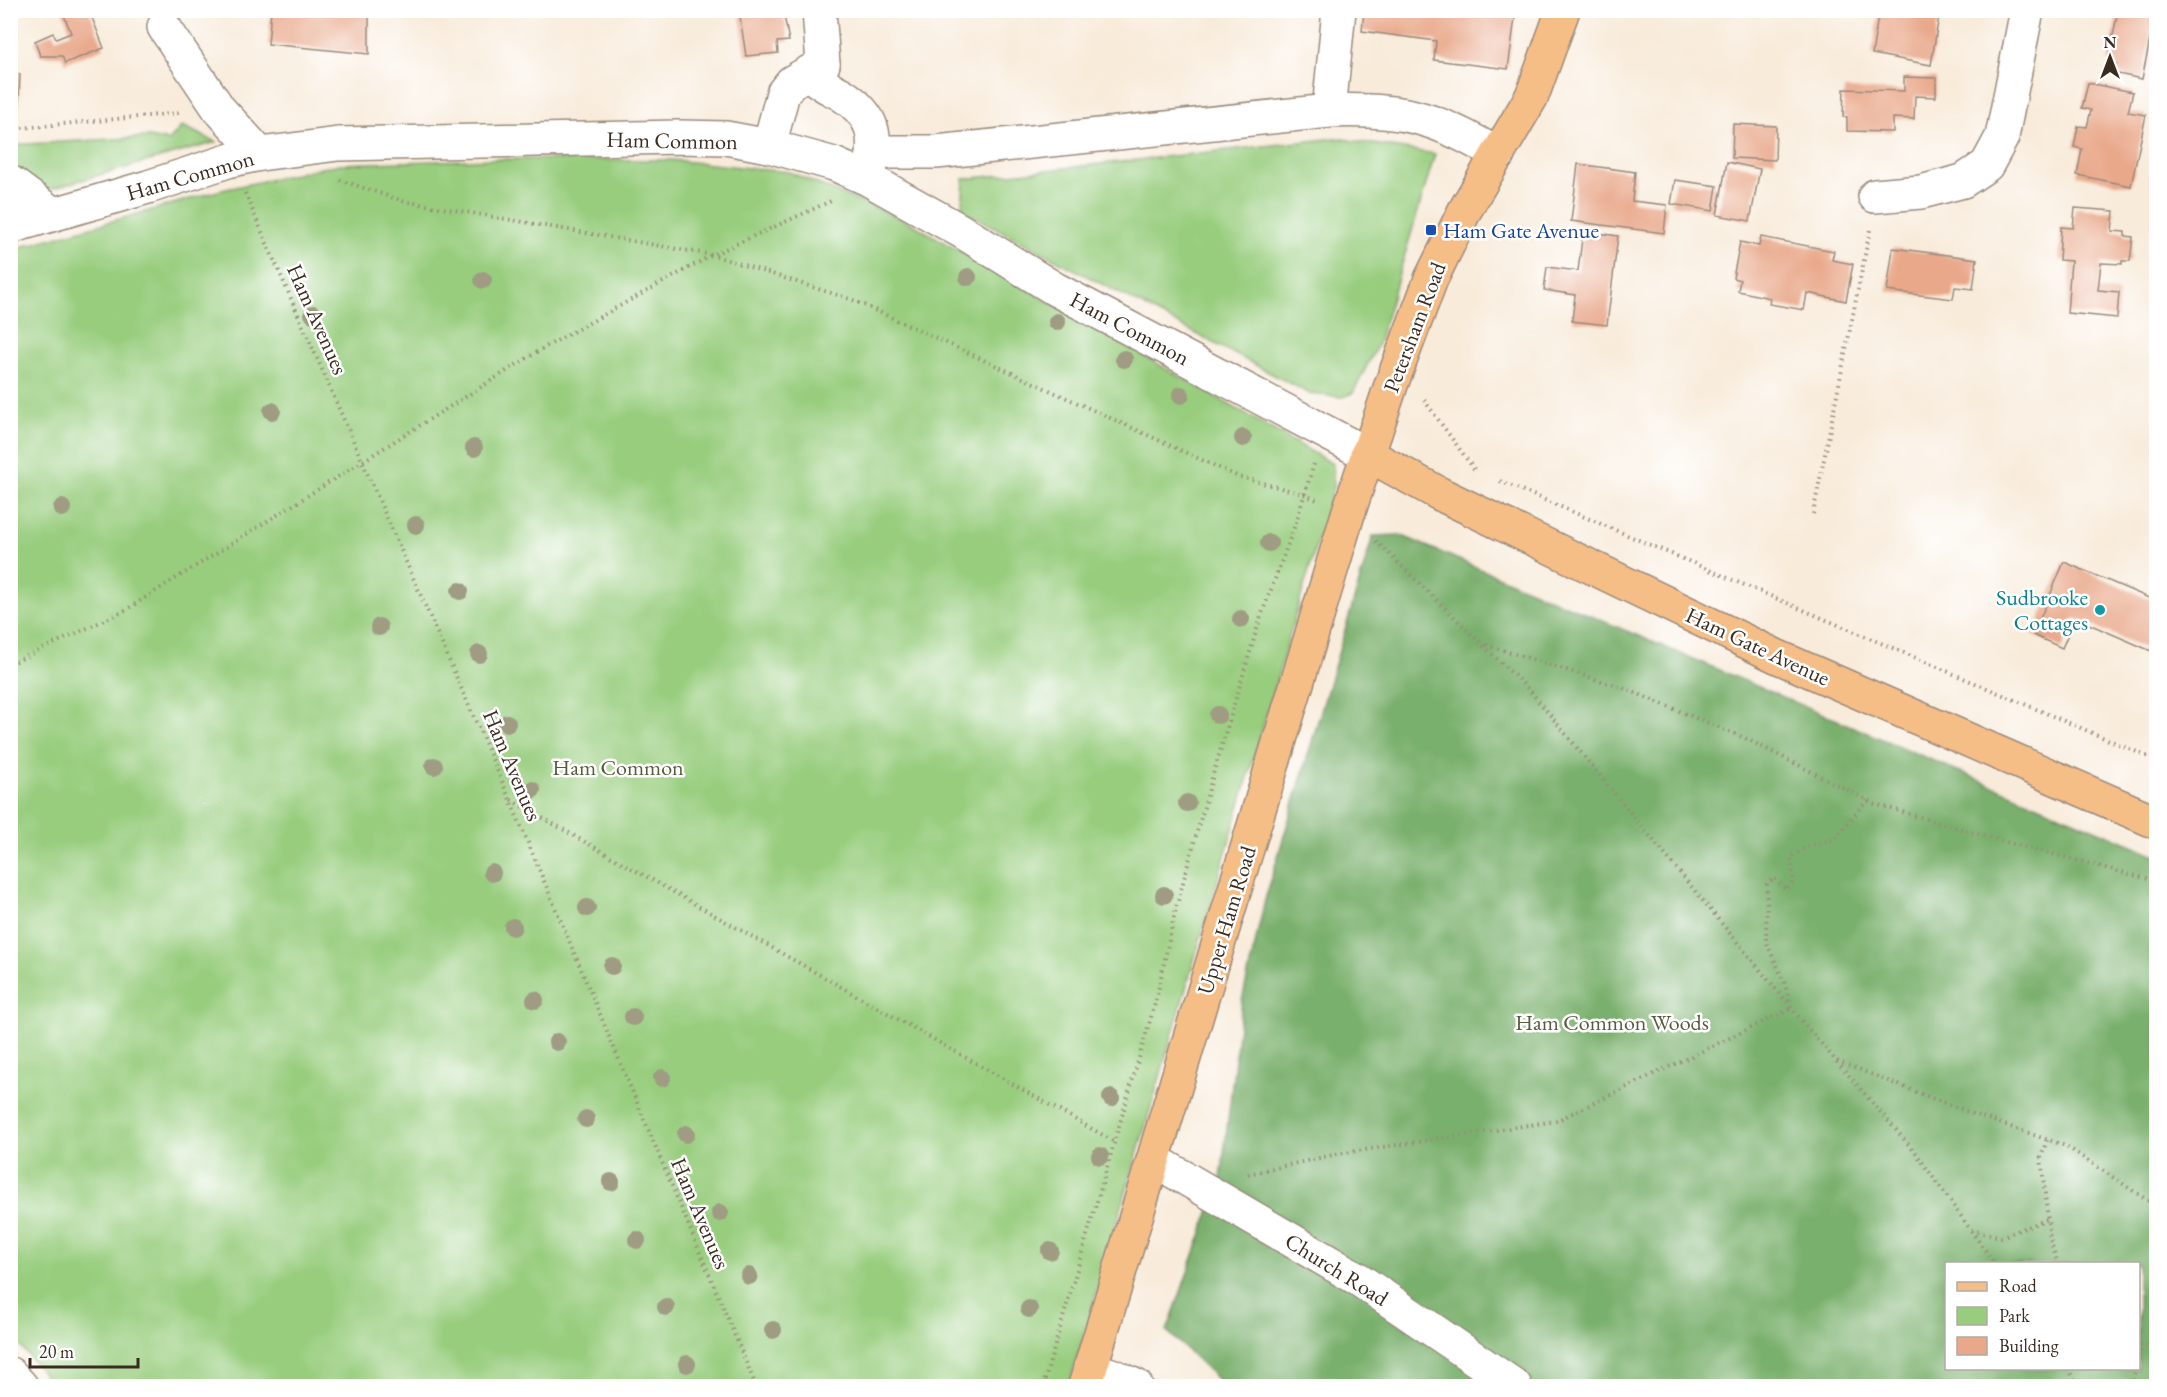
<svg xmlns="http://www.w3.org/2000/svg" width="2167" height="1397" viewBox="0 0 2167 1397" font-family="'EB Garamond',serif">
<style>
.green{fill:#98cd7e;stroke:#6a7c4e;stroke-width:1.5}
.forest{fill:#7ab06d;stroke:#5a6d46;stroke-width:1.5;fill-rule:evenodd}
.building{fill:#e9a88a}
.lines{fill:none;stroke-linecap:round;stroke-linejoin:round}
.minor-casing{stroke:#9a8a7c;stroke-width:36}
.major-casing{stroke:#9a8a7c;stroke-width:36}
.path{stroke:#9a8a7c;stroke-width:4;stroke-dasharray:1.5 4.5;stroke-linecap:butt}
.minor{stroke:#fff;stroke-width:33}
.major{stroke:#f6be87;stroke-width:33}
.tree{fill:#9f9c83}
.transit-dot{fill:#1a4fb4;stroke:#fff;stroke-width:2}
.culture-dot{fill:#0f9aa8;stroke:#fff;stroke-width:2}
.labels{text-anchor:middle;stroke-width:5;stroke-linejoin:round;paint-order:stroke}
.street-label{font-size:22px;fill:#3b2a1e;stroke:#fff}
.transit-label{font-size:22px;fill:#164399;stroke:#fff;text-anchor:start}
.culture-label{font-size:22px;fill:#0d838f;stroke:#fff;text-anchor:end}
.park-label{font-size:22px;fill:#575b3b;stroke:#fff}
</style>
<rect width="100%" height="100%" fill="#fff"/>
<filter id="ink" filterUnits="userSpaceOnUse"><feTurbulence type="fractalNoise" baseFrequency=".0167" numOctaves="2"/><feDisplacementMap in="SourceGraphic" scale="12" xChannelSelector="R" yChannelSelector="G"/><feConvolveMatrix kernelMatrix="1 2 1 2 8 2 1 2 1" color-interpolation-filters="sRGB"/></filter>
<filter id="wash" filterUnits="userSpaceOnUse"><feTurbulence type="fractalNoise" baseFrequency=".008" numOctaves="4" result="noise"/><feDisplacementMap in="SourceGraphic" scale="24" xChannelSelector="R" yChannelSelector="G"/><feGaussianBlur stdDeviation="1.35" result="paint"/><feColorMatrix in="noise" values="0 0 0 0 0 0 0 0 0 0 0 0 0 0 0 0 0 1.4 0 .05"/><feComposite in="paint" operator="in"/></filter>
<g filter="url(#wash)">
<rect width="100%" height="100%" fill="#f8ebda"/>
<g class="green">
<path d="M 182,126 L 216,142 L 11,200 L 11,145 L 149,137 L 169,141 Z"/>
<path d="M 1336,138 L 1435,154 L 1378,344 L 1353,393 L 1342,397 L 1310,394 L 962,210 L 964,179 Z"/>
<path d="M 496,159 L 672,160 L 789,172 L 909,222 L 1333,464 L 1333,488 L 1069,1386 L 54,1386 L 10,1334 L 10,250 L 222,190 L 340,164 Z"/>
</g>
<path class="forest" d="M 1400,535 L 2156,855 L 2156,1386 L 1225,1386 L 1167,1331 L 1221,1179 L 1242,1001 L 1265,900 L 1373,536 ZM 1946,1264 L 2138,1264 L 2138,1368 L 1946,1368 Z"/>
<g id="blocks">
<g class="building">
<path d="M 62,10 L 89,10 L 104,48 L 65,63 L 62,56 L 40,56 L 35,41 L 53,33 L 56,39 L 71,33 Z"/>
<path d="M 271,10 L 369,10 L 369,54 L 268,44 Z"/>
<path d="M 739,10 L 783,10 L 789,41 L 777,42 L 778,53 L 746,56 Z"/>
<path d="M 1364,10 L 1500,10 L 1499,16 L 1515,18 L 1508,69 L 1434,60 L 1436,41 L 1362,31 Z"/>
<path d="M 1879,10 L 1940,10 L 1931,65 L 1872,54 Z"/>
<path d="M 2118,10 L 2156,10 L 2142,79 L 2113,73 L 2116,64 L 2108,62 Z"/>
<path d="M 10,74 L 20,74 L 18,118 L 10,118 Z"/>
<path d="M 1904,77 L 1936,78 L 1936,97 L 1915,96 L 1914,119 L 1893,118 L 1893,132 L 1847,131 L 1847,117 L 1843,117 L 1844,89 L 1904,91 Z"/>
<path d="M 2088,83 L 2133,92 L 2128,112 L 2146,115 L 2131,186 L 2077,175 L 2082,149 L 2074,147 L 2078,126 L 2087,127 L 2091,110 L 2082,108 Z"/>
<path d="M 1733,124 L 1776,126 L 1775,160 L 1732,158 Z"/>
<path d="M 1727,162 L 1760,169 L 1750,221 L 1717,215 Z"/>
<path d="M 1578,164 L 1635,172 L 1632,201 L 1667,205 L 1664,233 L 1571,221 Z"/>
<path d="M 1675,180 L 1717,186 L 1713,211 L 1671,204 Z"/>
<path d="M 2075,208 L 2114,211 L 2112,231 L 2125,232 L 2125,236 L 2133,237 L 2130,261 L 2122,261 L 2122,264 L 2101,263 L 2098,290 L 2119,292 L 2117,318 L 2067,313 L 2071,261 L 2059,260 L 2061,227 L 2073,228 Z"/>
<path d="M 1583,231 L 1618,236 L 1607,325 L 1572,321 L 1575,295 L 1544,290 L 1547,267 L 1578,271 Z"/>
<path d="M 1761,237 L 1834,251 L 1832,260 L 1853,264 L 1846,301 L 1807,293 L 1804,310 L 1769,304 L 1770,298 L 1738,291 L 1740,280 L 1733,278 L 1740,242 L 1759,246 Z"/>
<path d="M 1893,248 L 1977,259 L 1973,289 L 1955,287 L 1953,299 L 1887,291 Z"/>
<path d="M 2064,562 L 2156,601 L 2156,653 L 2075,618 L 2062,648 L 2033,635 Z"/>
</g>
</g>
</g>
<g filter="url(#ink)">
<use href="#blocks" fill-opacity="0" stroke="#9a8a7c" stroke-width="1.5"/>
<g class="lines">
<defs>
<g id="minor">
<path d="M 819,10 L 823,64 L 817,80 C 824,86 832,89 841,94 C 874,115 879,136 869,174"/>
<path d="M 164,27 L 219,109 L 260,154"/>
<path d="M 1329,111 L 1339,10"/>
<path d="M 769,146 L 783,93 L 792,82 L 823,64"/>
<path d="M 875,152 L 936,152 L 1329,111 C 1400,108 1437,117 1498,155"/>
<path d="M 10,182 L 53,214"/>
<path d="M 1875,196 L 1921,192 L 1963,181 L 1987,165 L 2002,137 L 2027,10"/>
<path d="M 10,227 L 148,187 L 231,160 L 260,154 L 338,144 L 679,137 L 726,138 L 769,146 L 834,164 L 868,179 L 961,231 L 1055,289 L 1367,454"/>
<path d="M 1154,1160 L 1358,1279 L 1515,1386"/>
<path d="M 1090,1368 L 1114,1376 L 1136,1386"/>
<path d="M 10,1374 L 21,1386"/>
</g>
<g id="major">
<path d="M 1367,454 L 1440,494 L 1776,656 L 2156,822"/>
<path d="M 1085,1386 L 1348,514 L 1391,385 L 1431,279 L 1465,210 L 1532,96 L 1563,10"/>
</g>
</defs>
<use href="#minor" class="minor-casing"/>
<use href="#major" class="major-casing"/>
<g class="path">
<path d="M 10,129 L 180,113"/>
<path d="M 340,180 L 403,201 L 712,255 L 853,300 L 1237,476 L 1303,494 L 1317,500"/>
<path d="M 245,193 L 510,800 L 756,1386"/>
<path d="M 1424,400 L 1474,469"/>
<path d="M 1500,481 L 2156,760"/>
<path d="M 1813,514 L 1870,230"/>
<path d="M 1376,541 L 1531,692 L 1812,1033 L 1916,1153 L 1995,1264"/>
<path d="M 1486,645 L 1621,687 L 1747,739 L 1875,804 L 2006,842 L 2156,881"/>
<path d="M 10,664 L 124,611 L 540,350 L 712,255 L 831,201"/>
<path d="M 511,800 L 1115,1142"/>
<path d="M 1837,1061 L 1973,1114 L 2066,1146 L 2156,1206"/>
<path d="M 2047,1140 L 2041,1157 L 2050,1239 L 2058,1264"/>
<path d="M 1248,1174 L 1337,1154 L 1556,1121 L 1792,1008 L 1784,981 L 1766,942 L 1767,884 L 1774,878 L 1786,890 L 1794,881 L 1791,856 L 1811,845 L 1835,839 L 1867,800"/>
<path d="M 1971,1230 L 2001,1237 L 2048,1219"/>
<path d="M 2138,1358 L 2141,1345 L 2156,1347"/>
<path d="M 2069,1368 L 2077,1386"/>
<path d="M 1043,1386 L 1156,1000 L 1176,908 L 1214,771 L 1260,619 L 1295,525 L 1314,464"/>
<path d="M 2132,1386 L 2136,1368"/>
</g>
<use href="#minor" class="minor"/>
<use href="#major" class="major"/>
</g>
<g class="tree">
<circle cx="968" cy="277" r="9"/>
<circle cx="483" cy="280" r="9"/>
<circle cx="313" cy="314" r="9"/>
<circle cx="1057" cy="322" r="9"/>
<circle cx="1124" cy="359" r="9"/>
<circle cx="1181" cy="395" r="9"/>
<circle cx="272" cy="411" r="9"/>
<circle cx="1243" cy="438" r="9"/>
<circle cx="474" cy="448" r="9"/>
<circle cx="62" cy="508" r="9"/>
<circle cx="416" cy="525" r="9"/>
<circle cx="1269" cy="543" r="9"/>
<circle cx="460" cy="591" r="9"/>
<circle cx="1241" cy="619" r="9"/>
<circle cx="379" cy="627" r="9"/>
<circle cx="479" cy="654" r="9"/>
<circle cx="1218" cy="715" r="9"/>
<circle cx="507" cy="723" r="9"/>
<circle cx="434" cy="766" r="9"/>
<circle cx="532" cy="790" r="9"/>
<circle cx="1187" cy="803" r="9"/>
<circle cx="492" cy="873" r="9"/>
<circle cx="1164" cy="895" r="9"/>
<circle cx="587" cy="908" r="9"/>
<circle cx="513" cy="927" r="9"/>
<circle cx="612" cy="966" r="9"/>
<circle cx="535" cy="1000" r="9"/>
<circle cx="633" cy="1017" r="9"/>
<circle cx="557" cy="1042" r="9"/>
<circle cx="662" cy="1078" r="9"/>
<circle cx="1111" cy="1098" r="9"/>
<circle cx="586" cy="1119" r="9"/>
<circle cx="686" cy="1134" r="9"/>
<circle cx="1100" cy="1156" r="9"/>
<circle cx="611" cy="1182" r="9"/>
<circle cx="720" cy="1213" r="9"/>
<circle cx="637" cy="1240" r="9"/>
<circle cx="1050" cy="1251" r="9"/>
<circle cx="749" cy="1276" r="9"/>
<circle cx="666" cy="1307" r="9"/>
<circle cx="1029" cy="1309" r="9"/>
<circle cx="773" cy="1330" r="9"/>
<circle cx="687" cy="1364" r="9"/>
</g>
</g>
<rect class="transit-dot" x="1425" y="224" width="12" height="12" rx="3"/>
<circle class="culture-dot" cx="2100" cy="610" r="6"/>
<g class="labels">
<g class="street-label">
<text transform="translate(672 140) rotate(1)" y="8">Ham Common</text>
<text transform="translate(190 175) rotate(-16)" y="8">Ham Common</text>
<text transform="translate(318 319) rotate(66)" y="8">Ham Avenues</text>
<text transform="translate(1414 327) rotate(-69)" y="8">Petersham Road</text>
<text transform="translate(1130 328) rotate(28)" y="8">Ham Common</text>
<text transform="translate(1758 646) rotate(25)" y="8">Ham Gate Avenue</text>
<text transform="translate(513 765) rotate(67)" y="8">Ham Avenues</text>
<text transform="translate(1226 920) rotate(-73)" y="8">Upper Ham Road</text>
<text transform="translate(701 1213) rotate(67)" y="8">Ham Avenues</text>
<text transform="translate(1337 1269) rotate(32)" y="8">Church Road</text>
</g>
<g class="transit-label">
<text x="1443" y="238">Ham Gate Avenue</text>
</g>
<g class="culture-label">
<text x="2088" y="605">Sudbrooke<tspan x="2088" dy="25">Cottages</tspan></text>
</g>
<g class="park-label">
<text x="618" y="775">Ham Common</text>
<text x="1612" y="1030">Ham Common Woods</text>
</g>
</g>
<rect width="2167" height="1397" fill="none" stroke="#fff" stroke-width="36"/>
<rect x="1945" y="1262" width="195" height="108" fill="#ffffff" stroke="#b1aaa5" stroke-width="1.5"/>
<rect x="1957" y="1282" width="30" height="9" fill="#f6be87" stroke="#b1aaa5" stroke-width="1.5"/>
<text x="1999" y="1292" font-size="18" fill="#3b2a1e">Road</text>
<rect x="1957" y="1307" width="30" height="18" fill="#98cd7e" stroke="#b1aaa5" stroke-width="1.5"/>
<text x="1999" y="1322" font-size="18" fill="#3b2a1e">Park</text>
<rect x="1957" y="1337" width="30" height="18" fill="#e9a88a" stroke="#b1aaa5" stroke-width="1.5"/>
<text x="1999" y="1352" font-size="18" fill="#3b2a1e">Building</text>
<g transform="translate(2110 57)" stroke="#ffffff" stroke-width="4.5" paint-order="stroke">
<path d="M0-4.5L10 22L0 15L-10 22Z" fill="#3b2a1e"/>
<text y="-9" font-size="16" font-weight="bold" text-anchor="middle" fill="#3b2a1e">N</text>
</g>
<path d="M30 1358v9h108v-9" fill="none" stroke="#3b2a1e" stroke-width="3"/>
<text x="39" y="1358" font-size="18" fill="#3b2a1e" stroke="#ffffff" stroke-width="4.5" paint-order="stroke">20 m</text>
</svg>
